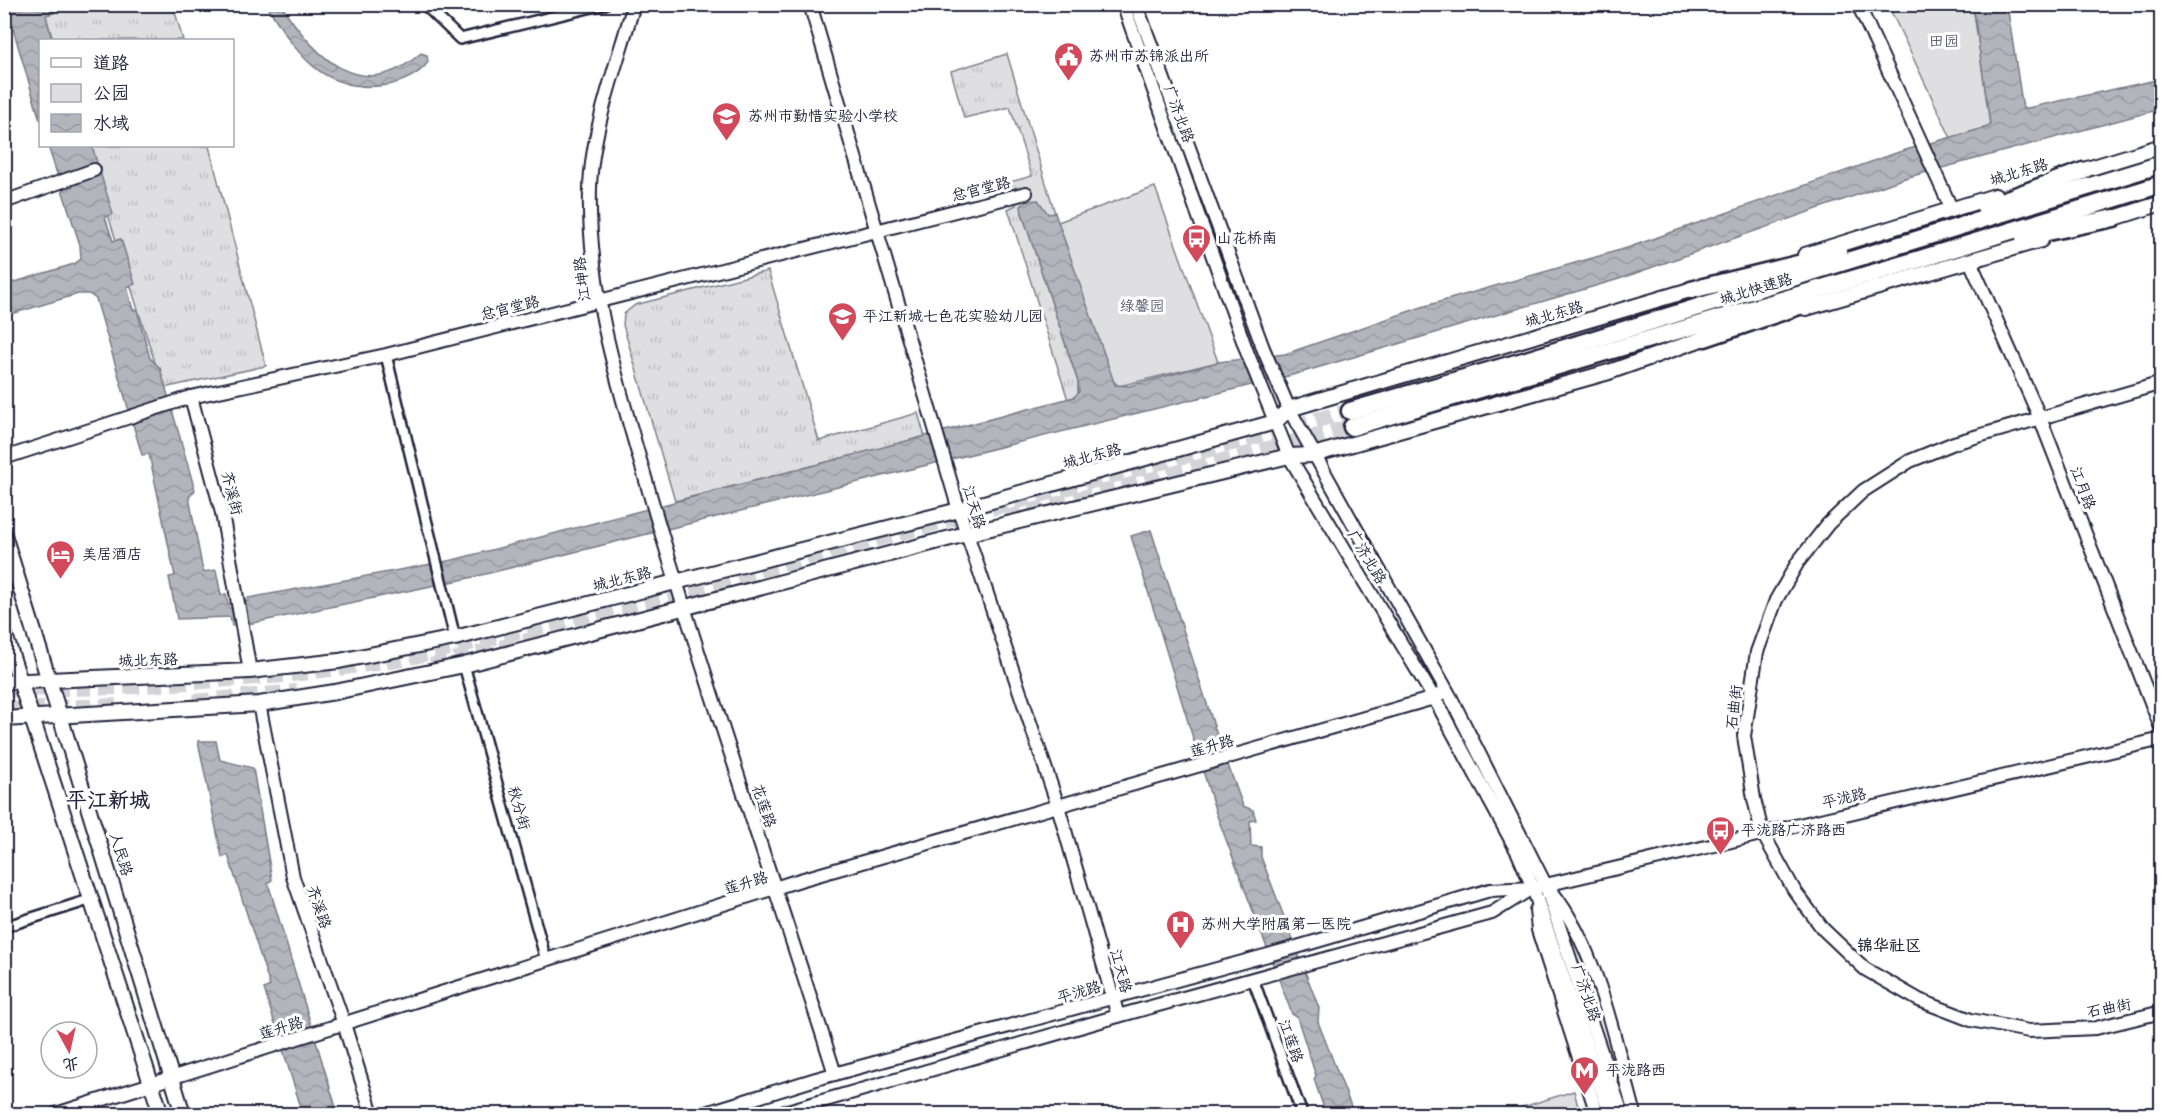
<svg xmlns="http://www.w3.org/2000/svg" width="2166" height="1119" viewBox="0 0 2166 1119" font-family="Kalam,'LXGW WenKai TC',sans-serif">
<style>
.grass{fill:url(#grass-tufts);stroke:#80808e;stroke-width:1.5}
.park{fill:#dfdfe2;stroke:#80808e;stroke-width:1.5}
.water{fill:url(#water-waves);stroke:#7a7a88;stroke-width:1.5}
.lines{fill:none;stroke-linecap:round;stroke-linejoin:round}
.highway-tunnel{stroke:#d3d3d8;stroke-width:16;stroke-dasharray:16 8;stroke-linecap:butt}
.street-casing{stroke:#22223b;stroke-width:14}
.secondary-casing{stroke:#22223b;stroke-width:16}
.primary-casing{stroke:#22223b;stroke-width:18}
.highway-casing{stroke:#22223b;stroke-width:21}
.street{stroke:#fff;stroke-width:9}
.secondary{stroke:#fff;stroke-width:12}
.primary{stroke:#fff;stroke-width:14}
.highway{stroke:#fff;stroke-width:16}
.labels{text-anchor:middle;stroke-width:6;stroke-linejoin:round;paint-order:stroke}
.park-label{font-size:15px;fill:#5b5b6d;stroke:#fff}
.poi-label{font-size:15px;fill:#22223b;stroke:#fff;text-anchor:start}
.street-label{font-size:15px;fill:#22223b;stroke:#fff}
.neighbourhood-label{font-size:16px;font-weight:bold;fill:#22223b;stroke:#fff}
.district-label{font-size:21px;font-weight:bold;fill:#22223b;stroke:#fff}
</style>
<defs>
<pattern id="grass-tufts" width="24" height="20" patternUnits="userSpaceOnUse" patternTransform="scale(1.5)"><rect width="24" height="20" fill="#dfdfe2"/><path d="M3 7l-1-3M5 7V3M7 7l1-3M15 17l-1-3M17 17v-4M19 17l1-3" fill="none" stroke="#bfbfc3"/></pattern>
<pattern id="water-waves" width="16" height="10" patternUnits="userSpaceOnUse" patternTransform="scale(1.5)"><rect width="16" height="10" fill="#b4b4bc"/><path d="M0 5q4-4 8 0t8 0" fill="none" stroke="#9a9aa2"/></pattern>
</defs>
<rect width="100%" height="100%" fill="#fff"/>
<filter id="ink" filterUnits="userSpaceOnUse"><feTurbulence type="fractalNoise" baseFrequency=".0167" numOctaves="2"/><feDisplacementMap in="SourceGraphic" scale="12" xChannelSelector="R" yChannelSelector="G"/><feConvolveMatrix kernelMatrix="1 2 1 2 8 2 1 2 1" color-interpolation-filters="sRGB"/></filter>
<g filter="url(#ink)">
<g class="grass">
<path d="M 42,5 L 173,5 L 183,40 L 53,40 Z"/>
<path d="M 1007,54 L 1055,213 L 1048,215 L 1038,200 L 1022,213 L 1078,382 L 1078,395 L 1068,400 L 1008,209 L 1016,205 L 1010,182 L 1032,176 L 1010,107 L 964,118 L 951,71 Z"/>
<path d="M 86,146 L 209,146 L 266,366 L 163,388 Z"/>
<path d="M 768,271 L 819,441 L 918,413 L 925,437 L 675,501 L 623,325 L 624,314 L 635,305 Z"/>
</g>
<g class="park">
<path d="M 1888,5 L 1973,5 L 1990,124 L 1988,127 L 1951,138 Z"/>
<path d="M 1155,187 L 1218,362 L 1119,386 L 1111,379 L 1058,222 Z"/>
<path d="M 1574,1091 L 1580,1114 L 1500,1114 Z"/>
</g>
<g class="water">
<path d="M 6,5 L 52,5 L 54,13 L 46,15 L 52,40 L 40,40 L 40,120 Z"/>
<path d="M 267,5 L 281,5 C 315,57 361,106 421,53 L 427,55 L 428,62 C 420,74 403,82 388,85 C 324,95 296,54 267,5 Z"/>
<path d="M 1973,5 L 2007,5 L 2023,109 L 2161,79 L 2161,109 L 1905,178 L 1619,279 L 1296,374 L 465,579 L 253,623 L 232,626 L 230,617 L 177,619 L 169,577 L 175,576 L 149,454 L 142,455 L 96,299 L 89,294 L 78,294 L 5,316 L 5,285 L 74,264 L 81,259 L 80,245 L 48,146 L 92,146 L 113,214 L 105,217 L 113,241 L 121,239 L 135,284 L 127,287 L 133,310 L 137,310 L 150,358 L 160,368 L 195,490 L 189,497 L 203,572 L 216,570 L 221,595 L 226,594 L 228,604 L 248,601 L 248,598 L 453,560 L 1074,397 L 1079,392 L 1078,382 L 1022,213 L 1021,206 L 1027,201 L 1038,200 L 1048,214 L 1055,213 L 1115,385 L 1129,386 L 1218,362 L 1285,354 L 1422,307 L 1627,248 L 1902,151 L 1988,127 L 1990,124 Z"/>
<path d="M 1151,530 L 1217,735 L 1243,806 L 1253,810 L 1256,820 L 1250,821 L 1251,846 L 1261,847 L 1261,857 L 1319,1008 L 1318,1022 L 1354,1114 L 1326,1114 L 1314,1079 L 1316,1076 L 1297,1017 L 1292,1014 L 1216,813 L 1131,536 Z"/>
<path d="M 198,741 L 216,741 L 220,760 L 253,768 L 272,880 L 268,883 L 338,1114 L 303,1114 L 264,989 L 270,986 L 228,855 L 222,857 Z"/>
</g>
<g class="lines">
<g class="highway-tunnel">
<path d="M 1006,518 L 1352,427"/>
<path d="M 431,666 L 540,638"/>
<path d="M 4,689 L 118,687 L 285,675 L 397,660 L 632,605 L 1350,411"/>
<path d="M 194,702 L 297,692"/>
<path d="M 4,709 L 124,706"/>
</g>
<defs>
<g id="street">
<path d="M 424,4 L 460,39 L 605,4"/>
<path d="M 386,355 L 455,638"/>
<path d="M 464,665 L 546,960"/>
<path d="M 4,927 L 92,899"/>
<path d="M 1253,979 L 1302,1114"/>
</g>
<g id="secondary">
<path d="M 634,4 C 618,61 591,131 590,189 C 587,296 624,403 653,505 C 709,696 775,884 835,1074"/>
<path d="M 810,4 L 959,510 L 1058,806 L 1118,1016"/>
<path d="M 1123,4 L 1247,352 L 1289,456 L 1438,705 L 1518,853 L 1533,888 L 1610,1114"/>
<path d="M 1136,4 L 1263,348 L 1289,409 L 1451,698 L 1545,884 L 1622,1114"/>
<path d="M 1858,4 L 1952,210"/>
<path d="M 4,202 L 94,170"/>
<path d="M 1970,261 L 2040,418 L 2162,730"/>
<path d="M 2162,383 L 1954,443 L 1910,461 L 1863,491 L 1828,524 L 1798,562 L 1776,600 L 1757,652 L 1744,736 L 1754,799 L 1762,832 L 1794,890 L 1823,929 L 1865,969 L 1919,1000 L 1971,1020 L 2029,1031 L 2096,1028 L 2162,1012"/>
<path d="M 191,397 L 222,513 L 250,671"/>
<path d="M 4,458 L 191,397 L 386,355 L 1026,193"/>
<path d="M 259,704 L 293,877 L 344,1024 L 372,1114"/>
<path d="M 1552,892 C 1598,950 1615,1043 1635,1114"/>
<path d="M 1536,910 L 1538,930 L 1597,1114"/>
<path d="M 56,1114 L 800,880 L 1434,698 L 1446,690"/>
<path d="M 703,1114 L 816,1079 L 1297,947 L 1490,890 L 1533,888 L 2162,739"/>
<path d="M 777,1114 L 1118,1016 L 1492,913 L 1532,888"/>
</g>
<g id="primary">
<path d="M 2074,173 L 2162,146"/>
<path d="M 2105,221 L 2162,203"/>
<path d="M 1805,255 L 1995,196"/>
<path d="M 1806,308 L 2041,240"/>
<path d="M 4,535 L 183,1114"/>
<path d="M 4,632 L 161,1114"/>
<path d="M 4,682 L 250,671 L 339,661 L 455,638 L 959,510 L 1275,422 L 1289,409 L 1700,287"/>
<path d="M 4,719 L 259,704 L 335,692 L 464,665 L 966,534 L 1289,456 L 1313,455 L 1609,372 L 1713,335"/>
</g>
<g id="highway">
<path d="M 1985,207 L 2083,171"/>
<path d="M 2024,237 L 2114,218"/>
<path d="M 1691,290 L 1839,254"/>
<path d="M 1705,338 L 1814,301"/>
<path d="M 1350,411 L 1523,361 L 2162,164"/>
<path d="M 1352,427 L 1917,260 L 2162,184"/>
</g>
</defs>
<use href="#street" class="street-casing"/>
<use href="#secondary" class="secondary-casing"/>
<use href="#primary" class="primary-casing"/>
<use href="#highway" class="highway-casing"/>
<use href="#street" class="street"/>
<use href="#secondary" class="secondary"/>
<use href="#primary" class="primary"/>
<use href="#highway" class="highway"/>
</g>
</g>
<defs>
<symbol id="civic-pin" viewBox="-11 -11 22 30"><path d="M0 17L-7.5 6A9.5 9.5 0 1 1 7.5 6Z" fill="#d1495b" stroke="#fff"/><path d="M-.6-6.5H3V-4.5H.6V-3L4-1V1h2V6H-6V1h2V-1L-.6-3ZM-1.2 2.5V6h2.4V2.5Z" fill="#fff"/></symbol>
<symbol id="school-pin" viewBox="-11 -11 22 30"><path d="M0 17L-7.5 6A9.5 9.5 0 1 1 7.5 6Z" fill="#d1495b" stroke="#fff"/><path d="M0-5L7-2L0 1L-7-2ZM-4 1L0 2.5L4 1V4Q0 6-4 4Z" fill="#fff"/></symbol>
<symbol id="bus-pin" viewBox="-11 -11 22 30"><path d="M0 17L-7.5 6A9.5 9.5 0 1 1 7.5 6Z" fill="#d1495b" stroke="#fff"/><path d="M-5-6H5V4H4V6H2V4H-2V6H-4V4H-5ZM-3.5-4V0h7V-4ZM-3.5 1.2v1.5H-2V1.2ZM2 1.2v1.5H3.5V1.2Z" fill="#fff"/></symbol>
<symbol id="hotel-pin" viewBox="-11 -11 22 30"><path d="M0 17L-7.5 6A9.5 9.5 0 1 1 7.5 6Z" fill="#d1495b" stroke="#fff"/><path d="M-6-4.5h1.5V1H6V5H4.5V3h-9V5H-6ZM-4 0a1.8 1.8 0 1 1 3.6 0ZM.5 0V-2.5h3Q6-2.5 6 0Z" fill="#fff"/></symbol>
<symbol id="hospital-pin" viewBox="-11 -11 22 30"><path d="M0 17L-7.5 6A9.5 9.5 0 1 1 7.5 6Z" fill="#d1495b" stroke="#fff"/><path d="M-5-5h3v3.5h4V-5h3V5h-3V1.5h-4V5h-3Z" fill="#fff"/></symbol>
<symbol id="metro-pin" viewBox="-11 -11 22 30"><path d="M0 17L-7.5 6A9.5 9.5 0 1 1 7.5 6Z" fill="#d1495b" stroke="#fff"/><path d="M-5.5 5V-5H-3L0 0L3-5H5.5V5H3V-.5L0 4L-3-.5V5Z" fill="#fff"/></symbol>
</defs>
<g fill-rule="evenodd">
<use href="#civic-pin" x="1052" y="40" width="33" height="45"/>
<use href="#school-pin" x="710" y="100" width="33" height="45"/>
<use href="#bus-pin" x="1180" y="222" width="33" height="45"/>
<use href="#school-pin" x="826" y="300" width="33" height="45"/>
<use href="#hotel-pin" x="44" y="538" width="33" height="45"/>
<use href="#bus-pin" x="1704" y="814" width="33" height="45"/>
<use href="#hospital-pin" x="1164" y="908" width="33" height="45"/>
<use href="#metro-pin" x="1568" y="1054" width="33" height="45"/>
</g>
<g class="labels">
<g class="park-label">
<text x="1944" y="46">田园</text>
<text x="1142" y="311">绿馨园</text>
</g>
<g class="poi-label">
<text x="1089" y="61">苏州市苏锦派出所</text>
<text x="748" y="121">苏州市勤惜实验小学校</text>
<text x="1217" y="243">山花桥南</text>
<text x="863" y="321">平江新城七色花实验幼儿园</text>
<text x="82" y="559">美居酒店</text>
<text x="1741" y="835">平泷路广济路西</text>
<text x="1201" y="929">苏州大学附属第一医院</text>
<text x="1606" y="1075">平泷路西</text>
</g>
<g class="street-label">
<text transform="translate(1179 114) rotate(70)" y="5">广济北路</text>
<text transform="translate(2019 172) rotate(-17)" y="5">城北东路</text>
<text transform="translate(981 189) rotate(-14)" y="5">总官堂路</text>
<text transform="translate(582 279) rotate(-97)" y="5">江坤路</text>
<text transform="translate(1756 289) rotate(-17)" y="5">城北快速路</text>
<text transform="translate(510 308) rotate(-14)" y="5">总官堂路</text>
<text transform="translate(1554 314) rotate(-16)" y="5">城北东路</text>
<text transform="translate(1092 456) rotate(-15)" y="5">城北东路</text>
<text transform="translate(2083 488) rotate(69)" y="5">江月路</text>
<text transform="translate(232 493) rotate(76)" y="5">齐溪街</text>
<text transform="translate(974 507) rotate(73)" y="5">江天路</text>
<text transform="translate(1367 557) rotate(59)" y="5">广济北路</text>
<text transform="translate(622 579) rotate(-14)" y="5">城北东路</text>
<text transform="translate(148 660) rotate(-2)" y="5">城北东路</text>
<text transform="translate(1734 707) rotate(-83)" y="5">石曲街</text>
<text transform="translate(1212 746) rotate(-16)" y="5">莲升路</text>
<text transform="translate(1844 798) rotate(-13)" y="5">平泷路</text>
<text transform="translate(764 806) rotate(71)" y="5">花莲路</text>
<text transform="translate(519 808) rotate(74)" y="5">秋分街</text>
<text transform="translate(121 854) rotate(73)" y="5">人民路</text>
<text transform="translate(746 883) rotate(-17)" y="5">莲升路</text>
<text transform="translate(319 907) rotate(71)" y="5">齐溪路</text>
<text transform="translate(1121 971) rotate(75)" y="5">江天路</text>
<text transform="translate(1079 992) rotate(-16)" y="5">平泷路</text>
<text transform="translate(1586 993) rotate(71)" y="5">广济北路</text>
<text transform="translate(2109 1008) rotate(-11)" y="5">石曲街</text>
<text transform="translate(281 1028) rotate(-17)" y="5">莲升路</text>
<text transform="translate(1291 1041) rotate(70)" y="5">江莲路</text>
</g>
<g class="neighbourhood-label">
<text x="1889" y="951">锦华社区</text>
</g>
<g class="district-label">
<text x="108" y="807">平江新城</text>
</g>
</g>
<rect width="2166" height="1119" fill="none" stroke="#fff" stroke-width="24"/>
<rect x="12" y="12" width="2142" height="1095" fill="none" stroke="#22223b" stroke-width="2" filter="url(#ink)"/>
<rect x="39" y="39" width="195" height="108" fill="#ffffff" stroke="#a7a7b1" stroke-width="1.5"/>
<rect x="51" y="58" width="30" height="9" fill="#ffffff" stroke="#a7a7b1" stroke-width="1.5"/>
<text x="93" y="69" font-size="18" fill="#22223b">道路</text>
<rect x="51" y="84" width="30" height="18" fill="#dfdfe2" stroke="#a7a7b1" stroke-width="1.5"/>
<text x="93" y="99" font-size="18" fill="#22223b">公园</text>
<rect x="51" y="114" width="30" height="18" fill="url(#water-waves)" stroke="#a7a7b1" stroke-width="1.5"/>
<text x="93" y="129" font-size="18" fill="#22223b">水域</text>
<g transform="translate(69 1050) rotate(172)"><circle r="28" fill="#ffffff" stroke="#a7a7b1" stroke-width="1.5"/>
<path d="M0-4.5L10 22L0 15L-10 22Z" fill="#d1495b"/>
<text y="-9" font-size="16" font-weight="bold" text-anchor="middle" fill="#22223b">北</text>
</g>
</svg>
